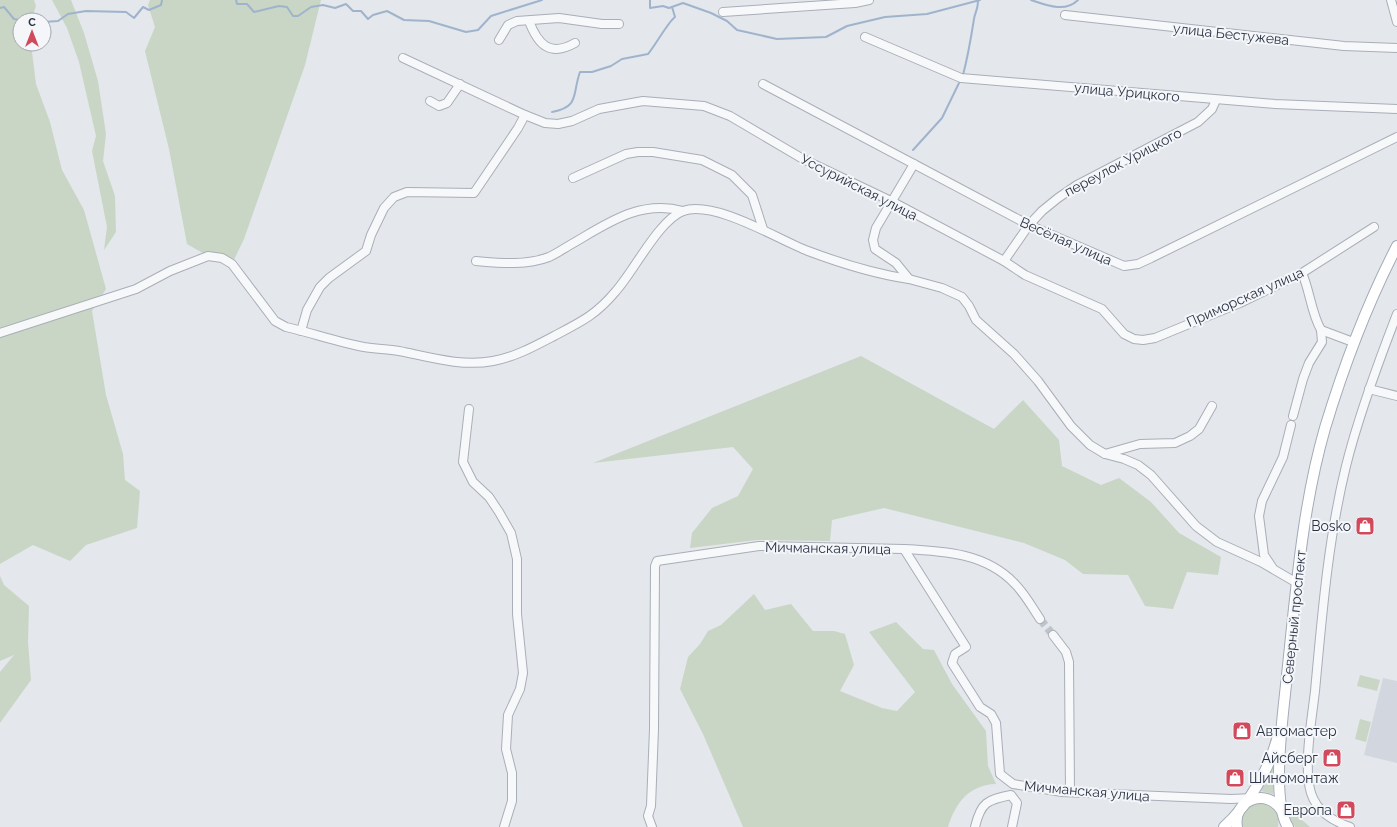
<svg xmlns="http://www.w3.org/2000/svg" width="1397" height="827" viewBox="0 0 1397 827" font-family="Raleway,sans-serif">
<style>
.built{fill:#d2d6de}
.green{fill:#c9d6c5}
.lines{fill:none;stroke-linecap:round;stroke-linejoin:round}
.stream{stroke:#9fb4cc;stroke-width:2}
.minor-tunnel{stroke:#bfc3cb;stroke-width:8;stroke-dasharray:8 4;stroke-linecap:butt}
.minor-casing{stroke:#a9aeb7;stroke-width:10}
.major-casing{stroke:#a3abb8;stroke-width:12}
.minor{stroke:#f7f8fa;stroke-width:8}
.major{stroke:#fff;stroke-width:10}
.labels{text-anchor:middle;stroke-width:4;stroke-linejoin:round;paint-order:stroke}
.street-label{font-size:14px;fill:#2b3445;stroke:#f4f6f9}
.poi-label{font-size:14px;fill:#2b3445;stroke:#f4f6f9;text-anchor:end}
</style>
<rect width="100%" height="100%" fill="#e4e7ec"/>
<path class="built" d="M 1383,678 L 1397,681 L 1397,763 L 1364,755 Z"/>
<g class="green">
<path d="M 0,0 L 34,0 L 36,6 L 31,20 L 20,20 L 20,44 L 31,44 L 36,84 L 50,122 L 62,170 L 84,210 L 106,289 L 92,311 L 106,395 L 123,454 L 125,480 L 140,491 L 137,528 L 86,545 L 70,561 L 33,545 L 0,564 Z"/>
<path d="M 52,0 L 71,0 L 84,33 L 98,81 L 106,134 L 103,161 L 115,196 L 116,232 L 104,250 L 107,227 L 92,151 L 96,136 L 79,62 L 67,28 Z"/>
<path d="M 150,0 L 321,0 L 305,65 L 244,239 L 232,264 L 208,256 L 187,244 L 169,149 L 145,51 L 155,27 L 148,5 Z"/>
<path d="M 861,356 L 994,429 L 1023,400 L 1059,440 L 1062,466 L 1101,485 L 1119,478 L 1151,502 L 1179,533 L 1221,557 L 1218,575 L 1187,572 L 1173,609 L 1145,606 L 1128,575 L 1083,574 L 1065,560 L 1024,543 L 884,508 L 832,520 L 830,541 L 757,540 L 690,548 L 692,533 L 712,508 L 738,496 L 753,469 L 733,447 L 593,463 Z"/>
<path d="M 0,576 L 4,585 L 29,606 L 28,642 L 31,680 L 0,723 L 0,672 L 14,655 L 0,661 Z"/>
<path d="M 754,594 L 765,610 L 791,604 L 813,631 L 834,631 L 845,634 L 854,665 L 840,691 L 882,708 L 897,711 L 915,692 L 869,632 L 896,622 L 923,649 L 934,650 L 952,684 L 986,731 L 988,766 L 996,784 C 969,785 956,802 948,827 L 743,827 L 703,734 L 680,689 L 688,657 L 700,644 L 708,631 L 721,625 Z"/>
<path d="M 1360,675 L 1380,680 L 1377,691 L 1357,686 Z"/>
<path d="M 1360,719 L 1371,722 L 1366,742 L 1355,739 Z"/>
<path d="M 1275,761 L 1273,794 L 1261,791 Z"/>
<path d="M 1259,802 C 1273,804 1280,812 1278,827 L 1241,827 C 1240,810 1244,809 1259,802 Z"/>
<path d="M 1287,807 L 1292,807 L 1294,813 L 1310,827 L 1295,827 L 1290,819 Z"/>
</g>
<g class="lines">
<g class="stream">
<path d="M 236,0 L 237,4 L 247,4 L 254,12 L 279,6 L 287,7 L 293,16 L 298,16 L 311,7 L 323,5 L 335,8 L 346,4 L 353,11 L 361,11 L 368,19 L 373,15 L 387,11 L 404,20 L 429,21 L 466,32 L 478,30 L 491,16 L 542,0"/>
<path d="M 650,0 L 650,8 L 663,6 L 669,8 L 683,3 L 711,13 L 727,21 L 737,30 L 777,39 L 826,37 L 847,26 L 885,17 L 927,14 L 980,0"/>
<path d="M 1031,0 C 1046,5 1065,13 1078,0"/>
<path d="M 0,8 L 4,7 L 14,19 L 20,20"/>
<path d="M 44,22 L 58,21 L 68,14 L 86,11 L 126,12 L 134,18 L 143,7 L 149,10 L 161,5 L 162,0"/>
<path d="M 963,75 C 968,56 971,38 974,19 C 975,12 978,10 978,1"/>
<path d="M 552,112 C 580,107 572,94 580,72 L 592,72 L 611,66 L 622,59 L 648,54 C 655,46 668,22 675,17 L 672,7"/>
<path d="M 913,150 L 942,118 L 959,83"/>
</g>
<path class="minor-tunnel" d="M 1040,619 L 1053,635"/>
<defs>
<g id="minor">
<path d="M 1391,0 L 1397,22"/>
<path d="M 723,12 L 855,3 L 869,0"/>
<path d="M 1065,15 L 1344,46 L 1397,48"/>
<path d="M 529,21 C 538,45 550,57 575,43"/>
<path d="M 865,37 L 961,78 L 1275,104 L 1397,109"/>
<path d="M 499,40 L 508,25 L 517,21 L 559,18 L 602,24 L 619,24"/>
<path d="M 403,58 L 525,115 L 545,123 L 558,124 L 572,121 L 599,109 L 643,101 L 704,106 L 730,116 L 803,159 L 891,201 L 1004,261 L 1025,275 L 1102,309 L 1124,334 L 1134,339 L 1143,340 L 1155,338 L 1240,303 L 1302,273 L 1374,227"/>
<path d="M 763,84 L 1029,225 L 1124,266 L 1138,264 L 1151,258 L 1397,137"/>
<path d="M 430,101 L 439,106 L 447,103 L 460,84"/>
<path d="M 914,164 L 876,228 L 873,240 L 875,249 L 896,263 L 909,279 L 942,288 L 962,297 L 969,306 L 976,320 L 1014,354 L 1038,381 L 1071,426 L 1090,445 L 1105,454 L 1124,459 L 1138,465 L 1151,475 L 1196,526 L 1217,542 L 1261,562 L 1297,583"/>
<path d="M 573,178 L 626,154 L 638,152 L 653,152 L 702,160 L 732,175 L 752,195 L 763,229"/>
<path d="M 476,261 C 500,263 525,266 549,257 C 556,254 563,249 570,245 C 605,225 639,199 683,211"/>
<path d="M 1004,261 L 1029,225 L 1042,211 L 1058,198 L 1077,185 L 1198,122 L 1212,109 L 1216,100"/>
<path d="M 1302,273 C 1310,291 1311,312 1321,330 L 1353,342"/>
<path d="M 301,331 L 307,310 L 320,287 L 329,278 L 366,251 L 371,235 L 384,208 L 394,197 L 407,192 L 474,193 L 518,128 L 525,115"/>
<path d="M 0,333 L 136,289 L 170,271 L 208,256 L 222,258 L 232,264 L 275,321 L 286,327 C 312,333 338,342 364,347 C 376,349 388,349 399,351 C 429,357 462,367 493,361 C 515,357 535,346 554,336 C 581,322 596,315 616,291 C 634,271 659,220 683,211 C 715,200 777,239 808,251 C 840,263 875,274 909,279"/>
<path d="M 1369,389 L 1397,396"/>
<path d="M 469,409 L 463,462 L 473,482 L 489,497 L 499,512 L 511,533 L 517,559 L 517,614 L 523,673 L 520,689 L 508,715 L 506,749 L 512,773 L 512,801 L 504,827"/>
<path d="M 1293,416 L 1303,379 L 1309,363 L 1322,342 L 1321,330"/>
<path d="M 1105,454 L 1140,444 L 1175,443 L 1190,436 L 1199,429 L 1212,406"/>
<path d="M 904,549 C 944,551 986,553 1015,584 C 1025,594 1032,607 1040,619"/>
<path d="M 1272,567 L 1264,555 L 1259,516 L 1262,501 L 1283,457 L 1291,425"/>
<path d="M 1053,635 L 1066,652 L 1069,662 L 1070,792"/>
<path d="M 652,827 L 648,816 L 651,806 L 654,729 L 655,566 L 657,561 L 759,546 L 904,549 L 966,647 L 955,654 L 952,663 L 980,707 L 991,714 L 996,723 L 1000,774 L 1013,784 L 1062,792 L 1231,799 L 1253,798"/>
<path d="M 975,827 C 981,802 987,800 1011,795 L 1017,803 L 1012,827"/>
<path d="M 1350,827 C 1333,821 1317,812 1311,793 C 1303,767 1312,718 1315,691 C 1322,616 1328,539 1346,466 C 1359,414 1378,363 1397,314"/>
</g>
<g id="major">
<path d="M 1224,827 C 1250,803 1269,770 1278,736"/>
<path d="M 1237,827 C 1232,799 1268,787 1282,811"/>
<path d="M 1288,827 C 1270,800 1284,708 1287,675 C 1296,592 1302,508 1325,428 C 1344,365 1367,304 1397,246"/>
</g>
</defs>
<use href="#minor" class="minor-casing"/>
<use href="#major" class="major-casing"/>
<use href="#minor" class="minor"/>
<use href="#major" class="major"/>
</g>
<defs>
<symbol id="shop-square" viewBox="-11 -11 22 22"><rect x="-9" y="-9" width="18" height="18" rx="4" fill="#d1495b" stroke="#f4f6f9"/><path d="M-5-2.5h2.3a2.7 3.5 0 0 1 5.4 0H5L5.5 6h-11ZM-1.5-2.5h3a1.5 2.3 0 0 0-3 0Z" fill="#fff"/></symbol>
</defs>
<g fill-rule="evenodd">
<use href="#shop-square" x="1354" y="515" width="22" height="22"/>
<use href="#shop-square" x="1231" y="720" width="22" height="22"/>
<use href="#shop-square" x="1321" y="747" width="22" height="22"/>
<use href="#shop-square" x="1224" y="767" width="22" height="22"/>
<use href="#shop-square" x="1335" y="799" width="22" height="22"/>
</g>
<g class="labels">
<g class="street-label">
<text transform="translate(1231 34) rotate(6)" y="5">улица Бестужева</text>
<text transform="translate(1127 92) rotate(5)" y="5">улица Урицкого</text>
<text transform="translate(1123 162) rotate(-28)" y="5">переулок Урицкого</text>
<text transform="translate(859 187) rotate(27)" y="5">Уссурийская улица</text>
<text transform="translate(1066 241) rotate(24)" y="5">Весёлая улица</text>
<text transform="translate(1245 297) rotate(-24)" y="5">Приморская улица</text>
<text transform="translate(828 548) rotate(1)" y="5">Мичманская улица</text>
<text transform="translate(1294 617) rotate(-84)" y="5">Северный проспект</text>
<text transform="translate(1087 791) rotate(5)" y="5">Мичманская улица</text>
</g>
<g class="poi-label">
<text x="1351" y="531">Bosko</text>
<text x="1256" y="736" text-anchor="start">Автомастер</text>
<text x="1318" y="763">Айсберг</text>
<text x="1249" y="783" text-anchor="start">Шиномонтаж</text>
<text x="1332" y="815">Европа</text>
</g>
</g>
<g transform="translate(32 32)"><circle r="19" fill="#f4f6f9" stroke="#a4a8b1"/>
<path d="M0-3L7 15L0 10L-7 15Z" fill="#d1495b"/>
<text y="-6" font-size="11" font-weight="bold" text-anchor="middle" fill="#2b3445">С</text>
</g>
</svg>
